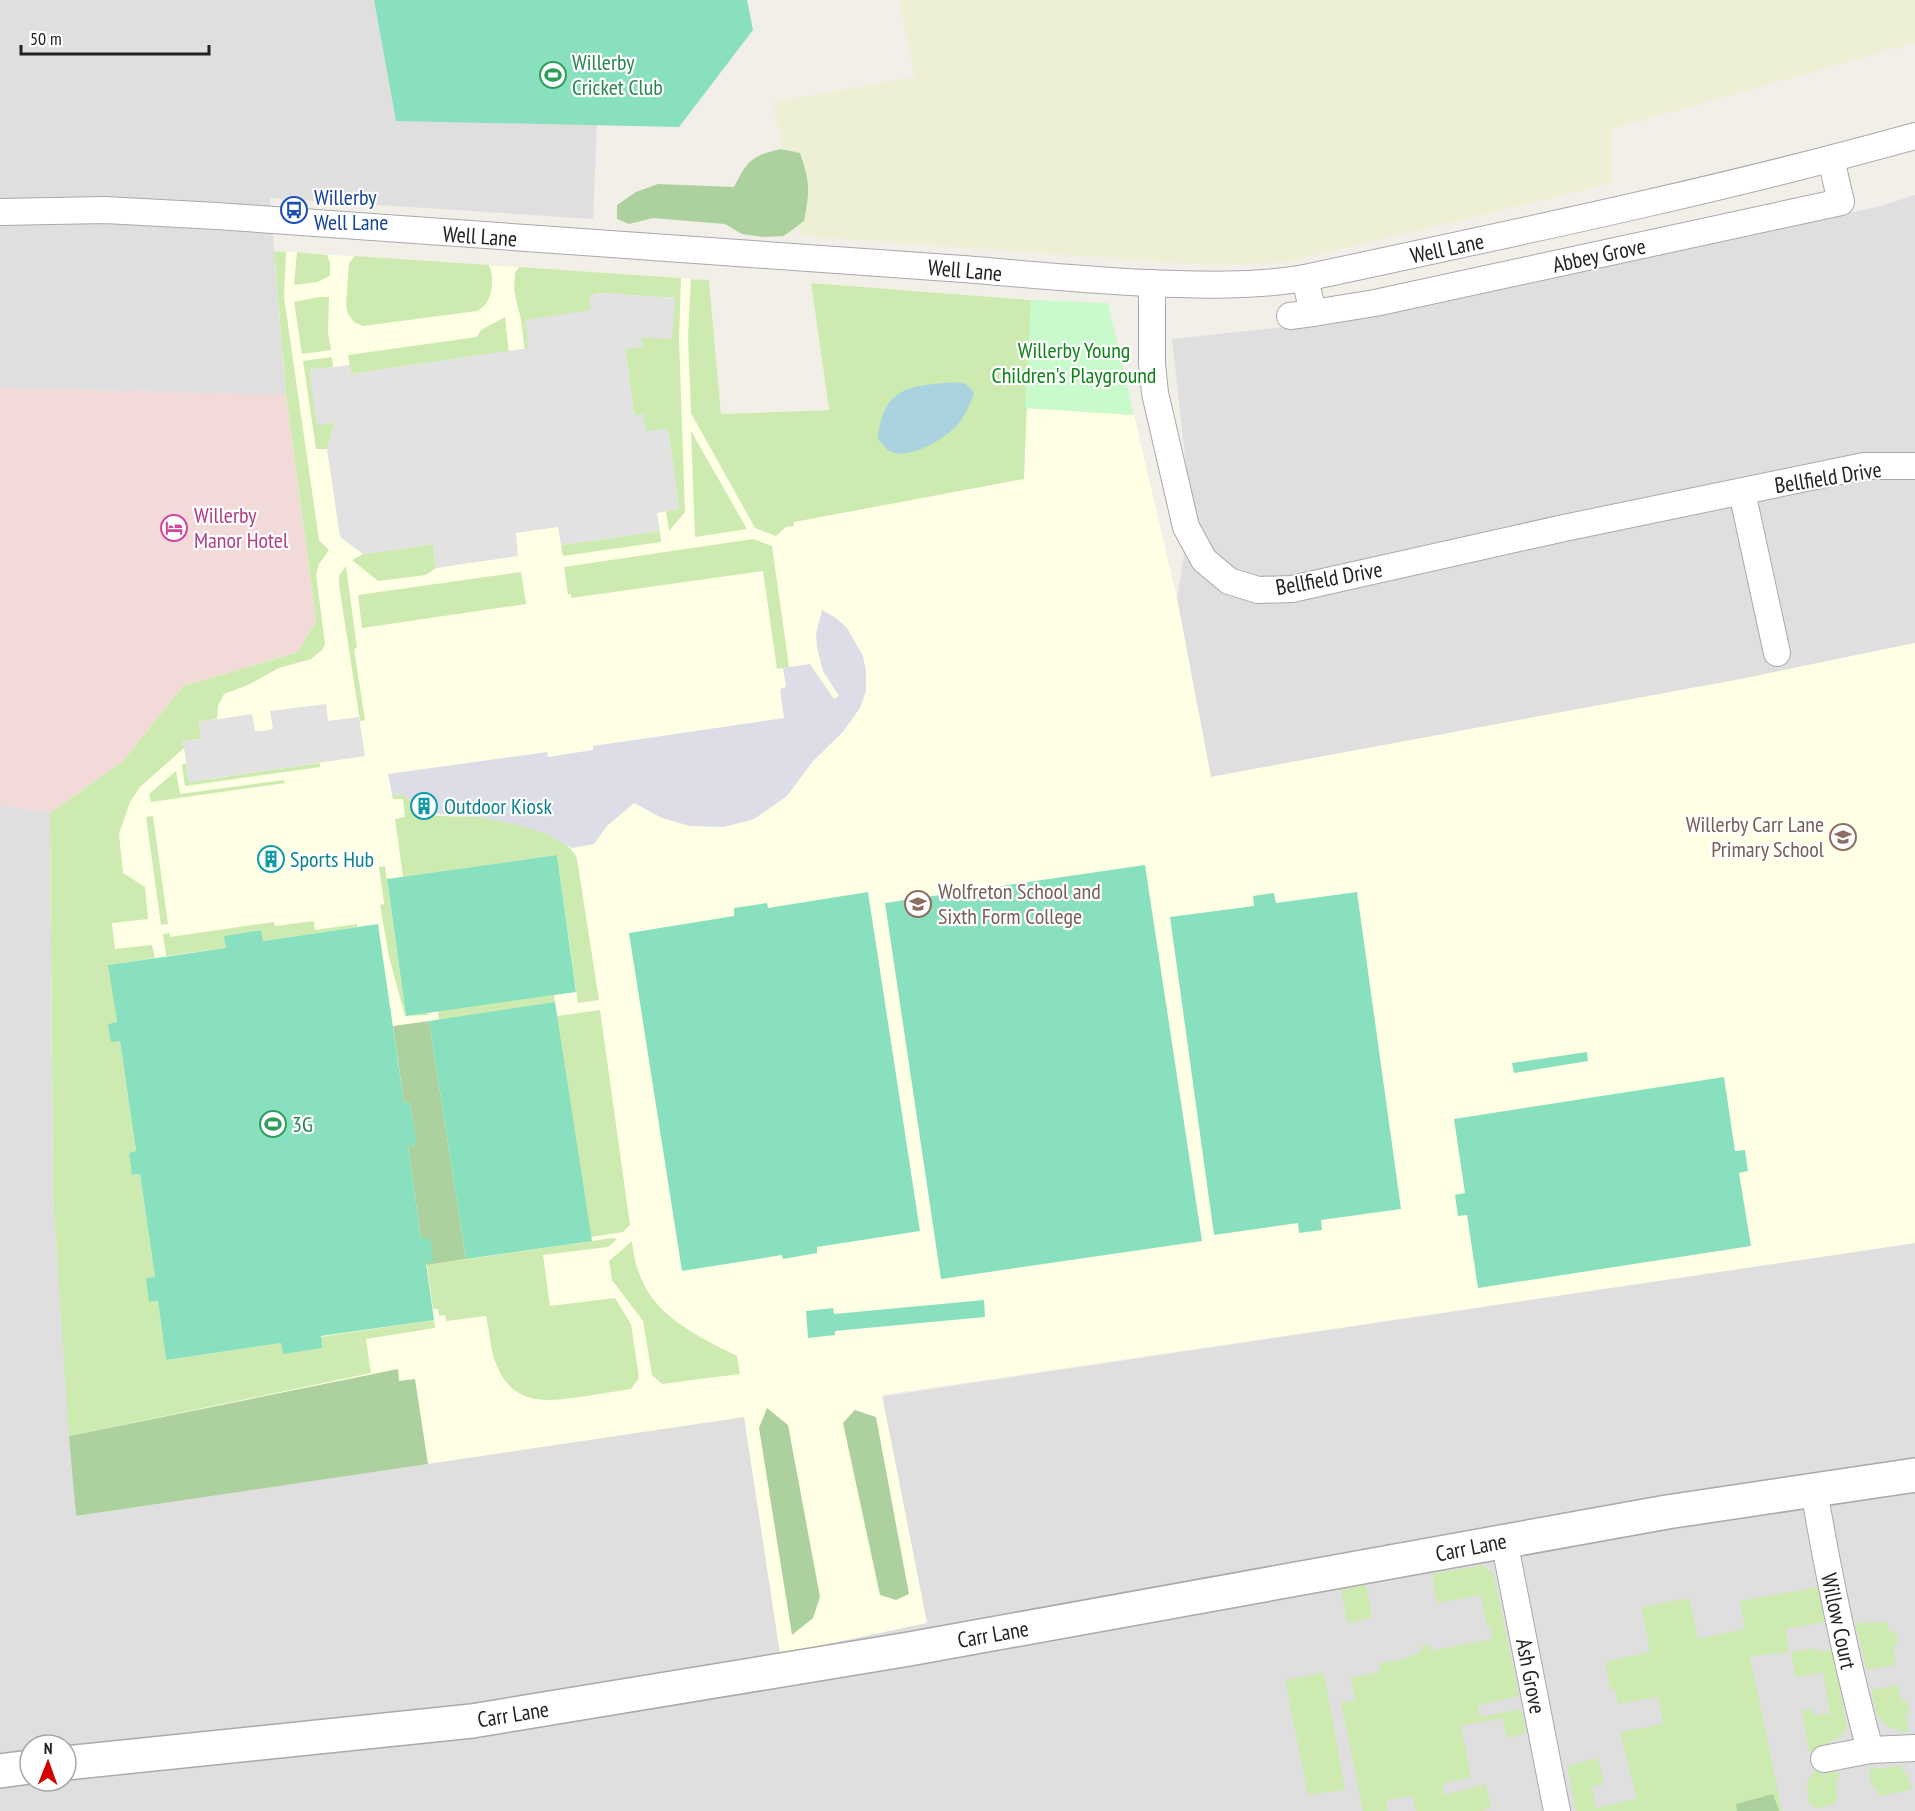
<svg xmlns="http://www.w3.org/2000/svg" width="1915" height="1811" viewBox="0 0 1915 1811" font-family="'PT Sans Narrow',sans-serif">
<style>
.residential{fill:#e0dfdf;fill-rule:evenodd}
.commercial{fill:#f2dad9}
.education{fill:#ffffe5}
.farmland{fill:#eef0d5}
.grass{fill:#cdebb0}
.forest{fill:#add19e}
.park{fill:#c8facc}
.pitch{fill:#88e0be}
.parking{fill:#e2e2e2}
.plaza{fill:#dddde8}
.water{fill:#aad3df}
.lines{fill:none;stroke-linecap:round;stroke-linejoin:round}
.minor-casing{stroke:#a9a9a9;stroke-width:28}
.tertiary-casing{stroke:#a9a9a9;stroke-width:36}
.minor{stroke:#fff;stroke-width:26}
.tertiary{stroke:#fff;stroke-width:33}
.labels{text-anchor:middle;stroke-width:4.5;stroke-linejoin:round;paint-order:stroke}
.leisure-label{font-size:22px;fill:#27864d;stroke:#fff;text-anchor:start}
.transit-label{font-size:22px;fill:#164399;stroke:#fff;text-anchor:start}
.street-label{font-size:22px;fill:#222;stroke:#fff}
.park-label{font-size:22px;fill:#0c8416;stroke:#fff}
.hotel-label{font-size:22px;fill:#b23c85;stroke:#fff;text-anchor:start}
.culture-label{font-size:22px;fill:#0d838f;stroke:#fff;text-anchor:start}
.education-label{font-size:22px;fill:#785e54;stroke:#fff;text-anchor:end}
</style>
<rect width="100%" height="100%" fill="#f2efe9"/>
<g class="residential">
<path d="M 0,0 L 374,0 L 396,120 L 597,124 L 593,219 L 270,198 L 286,395 L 0,388 Z"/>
<path d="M 1915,195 L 1915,643 L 1741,679 L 1211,777 L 1177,599 L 1191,512 L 1172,339 L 1366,318 L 1881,206 Z"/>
<path d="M 0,805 L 50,813 L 53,1196 L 76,1516 L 1915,1243 L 1915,1811 L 0,1811 ZM 30,1745 L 66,1745 L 66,1781 L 30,1781 Z"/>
</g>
<path class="commercial" d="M 0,388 L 286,395 L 316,621 L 298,652 L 183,686 L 123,761 L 50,813 L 0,805 Z"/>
<path class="education" d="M 274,251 L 709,280 L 721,414 L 829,410 L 811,283 L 1031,300 L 1025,408 L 1134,415 L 1177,599 L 1211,777 L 1741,679 L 1915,643 L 1915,1243 L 882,1395 L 927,1623 L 780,1654 L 744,1417 L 76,1516 L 53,1196 L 50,813 L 123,761 L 183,686 L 298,652 L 316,621 L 286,395 Z"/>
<path class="farmland" d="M 899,0 L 1915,0 L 1915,43 L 1611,129 L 1612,183 L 1330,252 L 1284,262 L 1212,265 L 800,236 L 773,102 L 915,77 Z"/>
<g class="grass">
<path d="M 274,251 L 286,252 L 284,297 L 319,540 L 329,550 L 319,564 L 316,574 L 325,644 L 322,650 L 311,659 L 279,668 L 248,685 L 224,694 L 218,706 L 217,719 L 199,722 L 201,739 L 183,741 L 184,748 L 140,787 L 130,802 L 119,834 L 123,873 L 145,887 L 148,919 L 112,923 L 115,949 L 152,945 L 155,958 L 109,965 L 117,1023 L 108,1024 L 120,1041 L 136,1151 L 132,1175 L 140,1174 L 155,1277 L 150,1302 L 158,1301 L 166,1360 L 281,1343 L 283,1353 L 322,1348 L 320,1337 L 434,1320 L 435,1328 L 366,1339 L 371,1373 L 69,1436 L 53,1196 L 50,813 L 123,761 L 183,686 L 298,652 L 316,621 L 286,395 Z"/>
<path d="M 297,252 L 327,255 L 330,263 L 330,276 L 317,282 L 294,285 Z"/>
<path d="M 355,256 L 489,265 C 495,279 493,304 477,311 L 363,326 L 354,322 L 348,314 L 346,305 L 349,263 Z"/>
<path d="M 519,267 L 681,278 L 679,338 L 685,512 L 669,531 L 666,511 L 679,509 L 668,429 L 646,432 L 634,415 L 625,349 L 641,337 L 675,298 L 599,293 L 592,310 L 534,381 L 528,377 L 521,320 L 514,290 L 515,273 Z"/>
<path d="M 691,279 L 709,280 L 721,414 L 829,410 L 811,283 L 1031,300 L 1024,479 L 794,522 L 794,526 L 786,527 L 776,536 L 755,528 L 691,413 L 688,336 Z"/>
<path d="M 319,297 L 329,297 L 328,332 L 331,350 L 302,354 L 294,302 Z"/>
<path d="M 505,317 L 510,362 L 502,352 L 351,374 L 348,355 L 477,337 L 481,330 Z"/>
<path d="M 332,357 L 333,367 L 310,370 L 318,424 L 335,422 L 327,449 L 316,449 L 303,361 Z"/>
<path d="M 691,431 L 747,529 L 695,537 Z"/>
<path d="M 660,531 L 661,542 L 563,556 L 561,545 Z"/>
<path d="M 753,539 L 772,546 L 789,667 L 777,669 L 763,571 L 571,598 L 571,594 L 568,594 L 564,567 Z"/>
<path d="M 433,544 L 436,568 L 426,575 L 378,581 L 352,560 L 363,554 Z"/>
<path d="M 346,566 L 357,648 L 354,649 L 365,720 L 360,721 L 339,585 L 339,576 Z"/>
<path d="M 521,572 L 526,604 L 362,628 L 358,595 Z"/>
<path d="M 186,763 L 189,782 L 320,763 L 320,767 L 185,786 L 182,765 Z"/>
<path d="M 176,771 L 180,794 L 284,780 L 285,783 L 151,802 L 149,794 Z"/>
<path d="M 403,794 C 410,800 416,808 424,812 C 437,819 464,815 479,817 C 504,819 570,834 577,859 L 599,1000 L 578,1003 L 557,855 L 403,877 L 395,819 L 405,817 L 403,799 L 393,799 L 392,795 Z"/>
<path d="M 153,816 L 168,924 L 161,925 L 146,817 Z"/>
<path d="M 385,866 L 406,1016 L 428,1013 L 429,1015 L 405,1016 L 389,957 L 380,905 L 384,904 L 379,867 Z"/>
<path d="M 314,921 L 315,930 L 357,924 L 357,927 L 262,941 L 260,930 L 225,936 L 226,948 L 166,956 L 163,934 L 170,933 L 170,937 L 274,922 L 275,926 Z"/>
<path d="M 554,995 L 555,1002 L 439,1020 L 438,1011 Z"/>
<path d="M 600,1010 L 630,1225 L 623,1232 L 591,1237 L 557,1016 Z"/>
<path d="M 613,1238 L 617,1239 L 608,1247 L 543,1255 L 550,1306 L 615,1298 L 631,1324 L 639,1378 L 631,1389 C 614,1392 597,1394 580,1397 C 545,1402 513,1405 497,1366 C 490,1351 490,1332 486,1316 L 446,1321 L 445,1315 L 439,1316 L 438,1309 L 433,1309 L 427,1265 Z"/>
<path d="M 632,1241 C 638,1308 683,1329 737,1356 L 740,1374 L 662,1384 L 652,1375 L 643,1321 L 612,1280 L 609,1261 Z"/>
<path d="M 1483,1565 L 1494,1575 L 1519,1696 L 1478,1705 L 1480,1717 L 1521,1709 L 1527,1733 L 1507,1738 L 1502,1718 L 1461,1726 L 1471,1777 L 1445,1783 L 1442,1788 L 1444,1795 L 1486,1784 L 1491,1808 L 1480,1811 L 1416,1811 L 1413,1796 L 1386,1800 L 1388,1811 L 1363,1811 L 1341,1703 L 1355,1700 L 1351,1677 L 1380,1672 L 1379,1663 L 1404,1659 L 1421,1652 L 1421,1646 L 1430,1645 L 1431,1651 L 1492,1639 L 1490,1626 L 1487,1627 L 1481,1595 L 1437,1603 L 1432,1574 Z"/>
<path d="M 1366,1585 L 1372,1618 L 1347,1623 L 1341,1590 Z"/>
<path d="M 1819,1587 L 1826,1622 L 1786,1629 L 1789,1652 L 1750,1656 L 1782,1811 L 1576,1811 L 1567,1766 L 1598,1758 L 1604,1784 L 1592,1787 L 1596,1808 L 1637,1799 L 1620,1732 L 1663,1724 L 1658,1697 L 1618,1704 L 1615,1689 L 1610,1690 L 1605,1662 L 1650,1652 L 1642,1607 L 1689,1598 L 1698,1639 L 1745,1629 L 1740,1601 Z"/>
<path d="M 1887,1622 L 1889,1631 L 1896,1632 L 1898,1643 L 1893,1649 L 1896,1665 L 1867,1670 L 1855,1623 Z"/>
<path d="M 1816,1648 L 1819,1652 L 1832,1649 L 1847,1727 C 1843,1735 1839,1739 1830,1741 L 1826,1747 L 1809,1752 L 1802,1710 L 1813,1709 L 1814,1716 L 1830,1713 L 1823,1673 L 1796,1677 L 1791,1652 Z"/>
<path d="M 1324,1673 L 1345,1790 L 1308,1795 L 1285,1680 Z"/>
<path d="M 1898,1685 L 1902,1701 L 1907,1701 L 1910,1713 L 1905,1714 L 1909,1732 C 1879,1729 1876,1716 1871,1690 Z"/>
<path d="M 1819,1764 L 1841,1775 L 1836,1781 L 1837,1798 L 1833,1805 L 1816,1808 L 1810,1805 C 1803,1785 1808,1780 1819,1764 Z"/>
<path d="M 1900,1766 L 1907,1776 L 1912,1789 L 1880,1796 L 1870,1781 L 1869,1769 Z"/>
</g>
<g class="forest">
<path d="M 781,149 L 800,153 C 810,182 810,191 804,221 L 784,236 L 763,237 L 742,234 L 725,224 L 653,218 L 629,224 L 617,219 L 617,205 L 636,192 L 658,184 L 734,187 C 748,160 751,156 781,149 Z"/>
<path d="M 429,1021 L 466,1259 L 427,1265 L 426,1263 L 433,1261 L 421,1239 L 408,1146 L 416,1145 L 410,1102 L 404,1103 L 393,1026 Z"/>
<path d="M 398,1369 L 399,1381 L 415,1379 L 428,1464 L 76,1516 L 69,1436 Z"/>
<path d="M 767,1408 L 788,1425 L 820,1597 L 813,1618 L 792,1635 L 759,1428 Z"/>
<path d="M 855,1410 L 876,1417 L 909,1594 L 896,1600 L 880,1595 L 843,1423 Z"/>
<path d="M 1773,1794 L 1779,1811 L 1737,1811 L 1736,1804 Z"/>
</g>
<path class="park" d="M 1031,300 L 1108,303 L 1134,415 L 1025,408 Z"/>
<g class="pitch">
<path d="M 374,0 L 747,0 L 753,30 L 679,127 L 396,121 Z"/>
<path d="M 557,855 L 576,992 L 406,1016 L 387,879 Z"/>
<path d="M 1145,865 L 1202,1241 L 941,1279 L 885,903 Z"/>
<path d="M 868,892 L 920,1231 L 817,1247 L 817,1253 L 783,1259 L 782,1255 L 682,1271 L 629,933 L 734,916 L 734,908 L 767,903 L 768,908 Z"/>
<path d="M 1357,892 L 1401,1209 L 1321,1220 L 1322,1230 L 1299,1233 L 1298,1223 L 1214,1235 L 1170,917 L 1254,906 L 1253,896 L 1274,893 L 1276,903 Z"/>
<path d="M 378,924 L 404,1103 L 410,1102 L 417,1145 L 408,1146 L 421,1239 L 430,1238 L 434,1261 L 426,1263 L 434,1320 L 321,1336 L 322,1348 L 283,1354 L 281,1343 L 166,1360 L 158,1301 L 149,1302 L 146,1278 L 155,1277 L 140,1174 L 132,1175 L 129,1153 L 136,1151 L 120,1041 L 111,1042 L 108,1024 L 117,1022 L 108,965 L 226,948 L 224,936 L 261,930 L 263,941 Z"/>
<path d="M 555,1002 L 592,1241 L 466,1259 L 429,1021 Z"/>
<path d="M 1587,1052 L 1588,1061 L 1514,1073 L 1512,1063 Z"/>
<path d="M 1724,1077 L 1735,1151 L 1745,1150 L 1748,1171 L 1739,1173 L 1751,1246 L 1478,1288 L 1467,1215 L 1458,1216 L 1455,1195 L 1465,1193 L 1454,1119 Z"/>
<path d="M 984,1300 L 985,1317 L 835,1331 L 835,1335 L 808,1338 L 806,1311 L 833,1308 L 834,1314 Z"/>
</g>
<g class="parking">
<path d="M 603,293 L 675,298 L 672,339 L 641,337 L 643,347 L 625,349 L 634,415 L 643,414 L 646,431 L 668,429 L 679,509 L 657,513 L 660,531 L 561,545 L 558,527 L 516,533 L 518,556 L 436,568 L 433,544 L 363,554 L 340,537 L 327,449 L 335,422 L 317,425 L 309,370 L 350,365 L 351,374 L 529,348 L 525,320 L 591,310 L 589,295 Z"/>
<path d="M 326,704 L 328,721 L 359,717 L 365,756 L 189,782 L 183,741 L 201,739 L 199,722 L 252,714 L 255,731 L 263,731 L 273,729 L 270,711 Z"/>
</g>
<path class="plaza" d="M 822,610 L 836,618 L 847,628 L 863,656 L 866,671 L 866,691 L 860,708 L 843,732 L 813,761 L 787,796 L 754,819 L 724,827 L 690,826 L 662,818 L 634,803 L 607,826 L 594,844 L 572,848 L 546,834 L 526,827 L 481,817 L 425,813 L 431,805 L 423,799 L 417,807 L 403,794 L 392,795 L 388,774 L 547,752 L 548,757 L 567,754 L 593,750 L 593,746 L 784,718 L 780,689 L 786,687 L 783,668 L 810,664 L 834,699 L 839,696 L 823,671 L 817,647 L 816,634 Z"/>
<path class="water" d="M 955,382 L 966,384 L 974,393 C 970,404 966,414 959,423 C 947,438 906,463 888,450 C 884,447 881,442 878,439 C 883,386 910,386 955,382 Z"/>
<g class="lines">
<defs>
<g id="minor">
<path d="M 0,212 L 105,210 L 217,216 L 963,269 C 1024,274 1085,280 1146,283 C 1200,285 1252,287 1305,278 C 1509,234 1714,192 1915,136"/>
<path d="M 1305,278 L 1313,313 L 1375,303 L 1841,202 L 1831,159"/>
<path d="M 1152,283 L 1152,364 L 1155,393 L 1186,527 L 1204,560 L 1229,581 L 1258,590 L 1292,589 L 1564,528 L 1864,466 L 1915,466"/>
<path d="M 1290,316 L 1313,313"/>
<path d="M 1742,492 L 1777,653"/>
<path d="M 1814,1490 C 1829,1578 1847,1664 1870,1750"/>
<path d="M 1504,1540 L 1557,1811"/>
<path d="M 1824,1759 L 1870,1750 L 1915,1748"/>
</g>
<g id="tertiary">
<path d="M 66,1763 L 472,1721 L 909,1649 L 1667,1512 L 1915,1475"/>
<path d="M 0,1771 L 30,1767"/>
</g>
</defs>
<use href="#minor" class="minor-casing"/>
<use href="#tertiary" class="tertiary-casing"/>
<use href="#minor" class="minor"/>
<use href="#tertiary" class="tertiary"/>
</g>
<defs>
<symbol id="stadium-ring" viewBox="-11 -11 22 22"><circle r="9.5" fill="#fff" stroke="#2e9e5b" stroke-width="1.5"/><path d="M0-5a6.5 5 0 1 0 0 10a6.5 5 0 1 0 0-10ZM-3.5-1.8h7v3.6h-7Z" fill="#2e9e5b"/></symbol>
<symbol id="bus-ring" viewBox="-11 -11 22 22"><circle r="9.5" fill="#fff" stroke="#1a4fb4" stroke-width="1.5"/><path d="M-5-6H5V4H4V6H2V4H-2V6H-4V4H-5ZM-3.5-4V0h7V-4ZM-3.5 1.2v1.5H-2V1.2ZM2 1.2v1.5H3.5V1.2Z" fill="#1a4fb4"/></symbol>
<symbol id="hotel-ring" viewBox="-11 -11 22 22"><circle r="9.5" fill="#fff" stroke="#d1479c" stroke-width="1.5"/><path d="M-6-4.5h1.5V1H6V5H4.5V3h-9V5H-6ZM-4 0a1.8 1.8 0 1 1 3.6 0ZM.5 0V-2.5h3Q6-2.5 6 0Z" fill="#d1479c"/></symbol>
<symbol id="building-ring" viewBox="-11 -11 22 22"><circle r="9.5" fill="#fff" stroke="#0f9aa8" stroke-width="1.5"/><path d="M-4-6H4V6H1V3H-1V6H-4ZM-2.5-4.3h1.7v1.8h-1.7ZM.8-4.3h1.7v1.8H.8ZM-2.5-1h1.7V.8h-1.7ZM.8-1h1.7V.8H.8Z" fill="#0f9aa8"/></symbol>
<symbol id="school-ring" viewBox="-11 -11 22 22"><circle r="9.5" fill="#fff" stroke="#8d6e63" stroke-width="1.5"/><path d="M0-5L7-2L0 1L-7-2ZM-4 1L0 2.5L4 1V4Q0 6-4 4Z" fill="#8d6e63"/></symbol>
</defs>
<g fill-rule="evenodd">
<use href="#stadium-ring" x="538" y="60" width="30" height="30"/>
<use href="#bus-ring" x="279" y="195" width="30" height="30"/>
<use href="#hotel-ring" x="159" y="513" width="30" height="30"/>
<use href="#building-ring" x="409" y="791" width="30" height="30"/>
<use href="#school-ring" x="1828" y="822" width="30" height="30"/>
<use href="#building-ring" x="256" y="844" width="30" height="30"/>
<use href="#school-ring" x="903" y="889" width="30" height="30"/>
<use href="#stadium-ring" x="258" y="1109" width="30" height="30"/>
</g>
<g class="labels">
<g class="leisure-label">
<text x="572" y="70">Willerby<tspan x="572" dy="25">Cricket Club</tspan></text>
<text x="292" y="1132">3G</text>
</g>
<g class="transit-label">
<text x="314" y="205">Willerby<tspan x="314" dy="25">Well Lane</tspan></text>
</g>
<g class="street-label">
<text transform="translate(480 236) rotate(4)" y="8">Well Lane</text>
<text transform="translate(1447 248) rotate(-12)" y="8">Well Lane</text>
<text transform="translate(1599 255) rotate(-12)" y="8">Abbey Grove</text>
<text transform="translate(965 270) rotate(5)" y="8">Well Lane</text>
<text transform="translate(1828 477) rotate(-9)" y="8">Bellfield Drive</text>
<text transform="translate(1329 578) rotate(-10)" y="8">Bellfield Drive</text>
<text transform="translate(1471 1547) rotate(-11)" y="8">Carr Lane</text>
<text transform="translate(1839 1621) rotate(78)" y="8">Willow Court</text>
<text transform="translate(993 1634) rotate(-10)" y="8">Carr Lane</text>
<text transform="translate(1531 1676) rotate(79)" y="8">Ash Grove</text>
<text transform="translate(513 1714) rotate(-9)" y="8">Carr Lane</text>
</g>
<g class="park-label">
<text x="1074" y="358">Willerby Young<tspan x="1074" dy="25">Children's Playground</tspan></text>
</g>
<g class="hotel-label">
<text x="194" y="523">Willerby<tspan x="194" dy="25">Manor Hotel</tspan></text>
</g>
<g class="culture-label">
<text x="444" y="814">Outdoor Kiosk</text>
<text x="290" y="867">Sports Hub</text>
</g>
<g class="education-label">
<text x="1824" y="832">Willerby Carr Lane<tspan x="1824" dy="25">Primary School</tspan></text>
<text x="938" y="899" text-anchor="start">Wolfreton School and<tspan x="938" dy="25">Sixth Form College</tspan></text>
</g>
</g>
<g transform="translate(48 1763) rotate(1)"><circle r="28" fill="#ffffff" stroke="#a7a7a7" stroke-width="1.5"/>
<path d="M0-4.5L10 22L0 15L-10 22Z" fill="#d40000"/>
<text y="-9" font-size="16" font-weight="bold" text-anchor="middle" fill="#222222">N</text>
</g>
<path d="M21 45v9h188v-9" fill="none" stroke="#222222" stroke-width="3"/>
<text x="30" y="45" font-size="18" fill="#222222" stroke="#ffffff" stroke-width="4.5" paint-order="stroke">50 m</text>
</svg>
